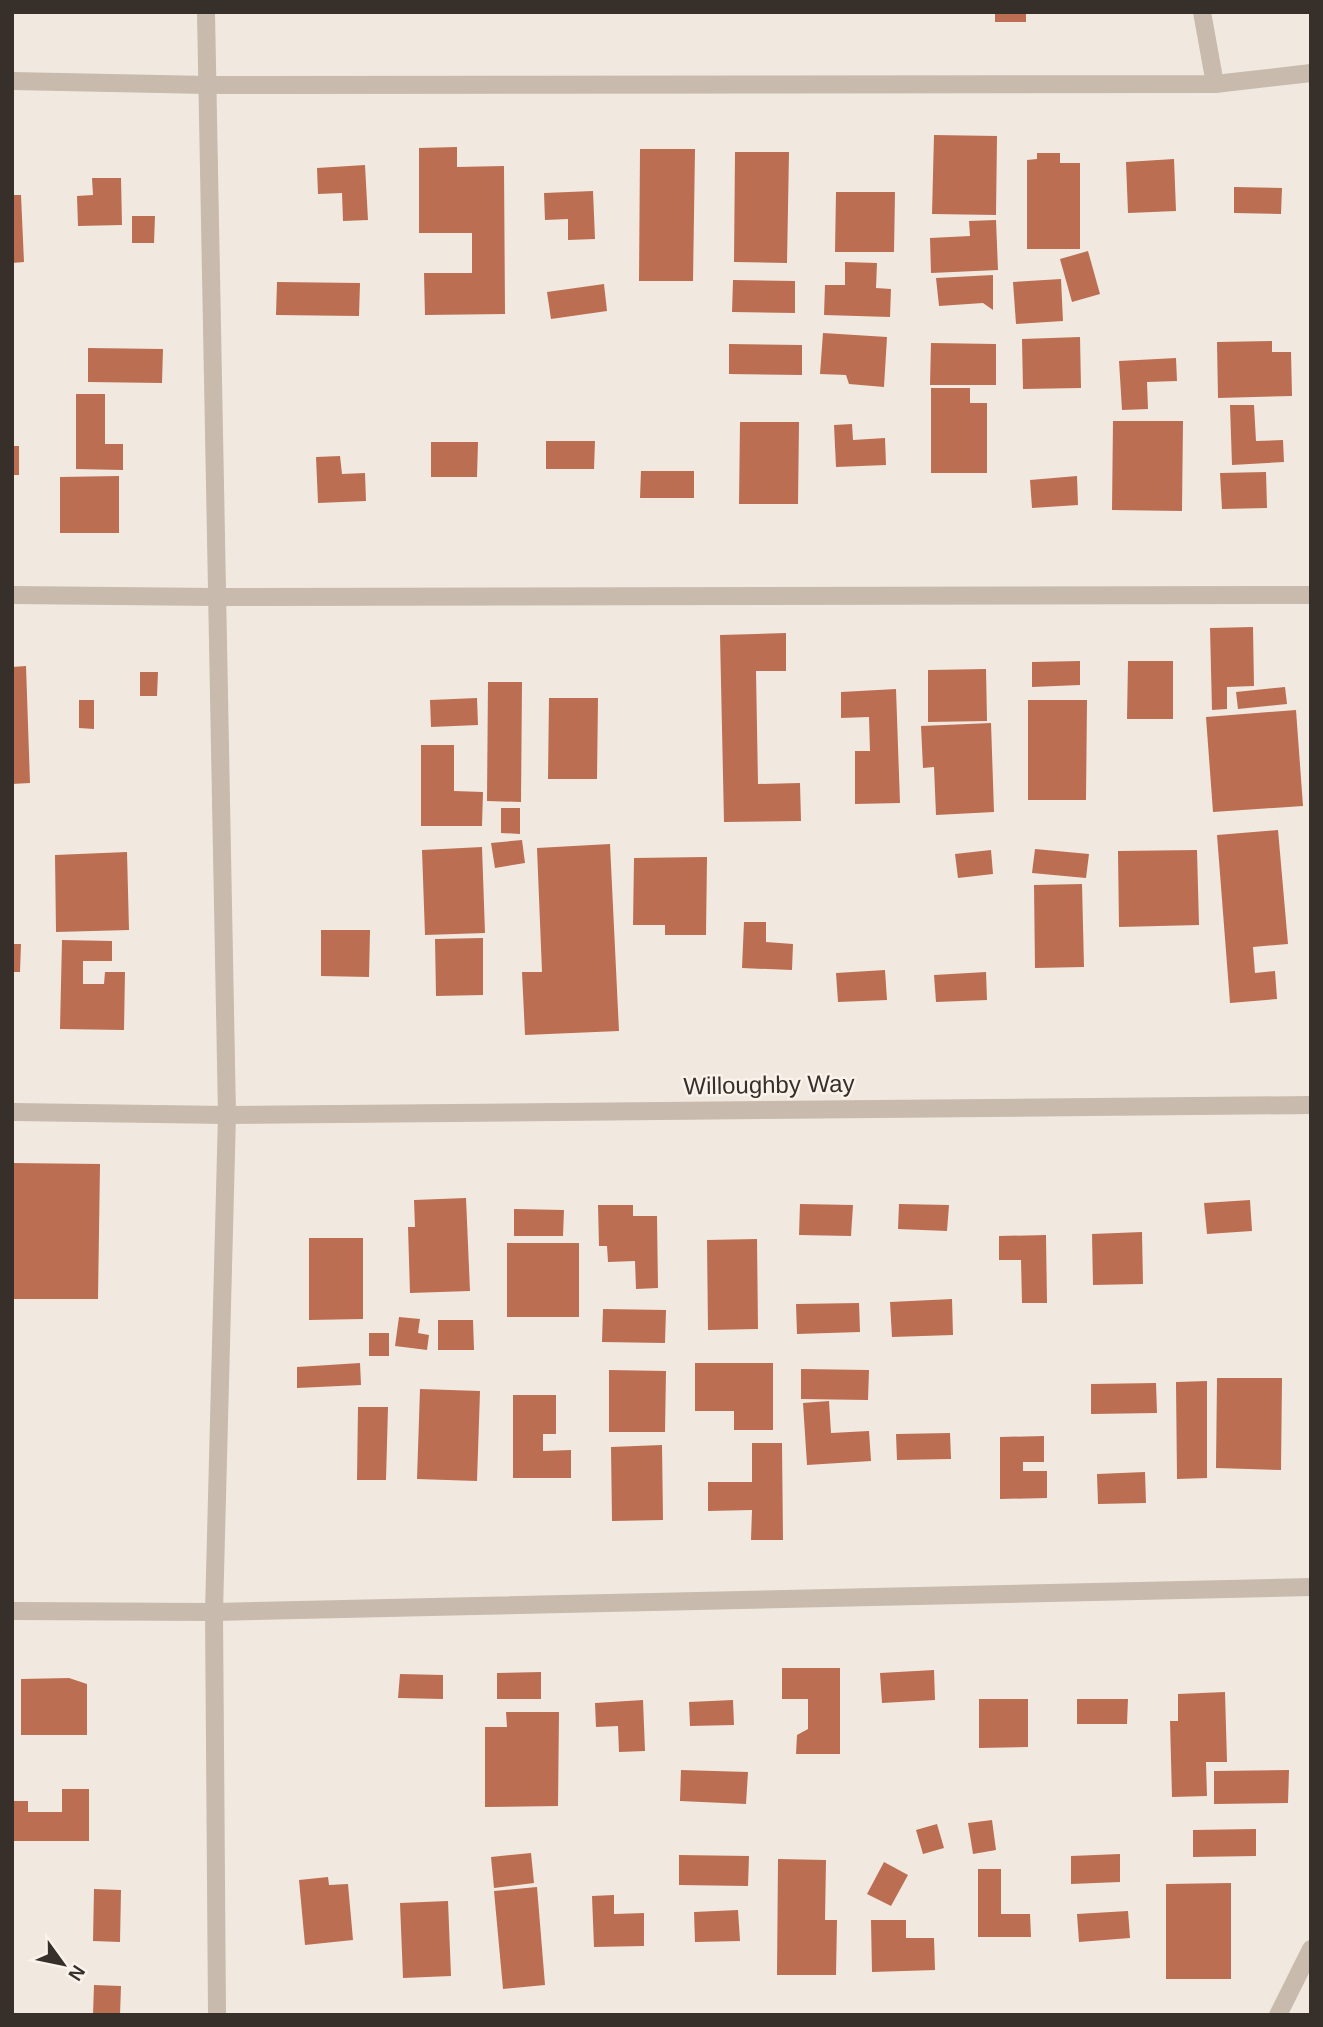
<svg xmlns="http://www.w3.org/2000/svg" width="1323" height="2027" viewBox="0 0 1323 2027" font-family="Helvetica,sans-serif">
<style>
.building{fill:#bc6e52}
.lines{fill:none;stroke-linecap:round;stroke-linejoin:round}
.minor{stroke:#c8baac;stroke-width:18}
.labels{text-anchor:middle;stroke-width:5;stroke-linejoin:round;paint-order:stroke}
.street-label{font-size:24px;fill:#372f2a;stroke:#f9f3eb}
</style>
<rect width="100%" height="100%" fill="#f1e9df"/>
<g class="building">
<rect x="995" y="12" width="31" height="10"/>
<path d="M 934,135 L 997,136 L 996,215 L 932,214 Z"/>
<path d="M 457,147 L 457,167 L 504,166 L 505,314 L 425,315 L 424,273 L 472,273 L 472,233 L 419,233 L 419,148 Z"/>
<path d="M 640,149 L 695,149 L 693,281 L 639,281 Z"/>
<path d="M 735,152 L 789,152 L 787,263 L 734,262 Z"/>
<path d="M 1037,153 L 1060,153 L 1060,163 L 1080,163 L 1080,249 L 1027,249 L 1027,160 L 1037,159 Z"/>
<path d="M 1174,159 L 1176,211 L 1128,213 L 1126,162 Z"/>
<path d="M 365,165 L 368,220 L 343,221 L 342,193 L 318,194 L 317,168 Z"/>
<path d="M 92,178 L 121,178 L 122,225 L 78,226 L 77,196 L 93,195 Z"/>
<path d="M 1234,187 L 1282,188 L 1281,214 L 1234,213 Z"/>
<path d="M 593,191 L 595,239 L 568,240 L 568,219 L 545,220 L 544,193 Z"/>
<path d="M 836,192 L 895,192 L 894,252 L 835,252 Z"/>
<path d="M 12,195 L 21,195 L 24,262 L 12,263 Z"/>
<path d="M 132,216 L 155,216 L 154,243 L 132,243 Z"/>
<path d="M 996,220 L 998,270 L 931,273 L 930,238 L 970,236 L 969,221 Z"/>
<path d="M 1088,251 L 1100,294 L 1072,302 L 1060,259 Z"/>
<path d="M 845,262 L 877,263 L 876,288 L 891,289 L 890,317 L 824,315 L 825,285 L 845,285 Z"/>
<path d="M 993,275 L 993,310 L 983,303 L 939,306 L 936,278 Z"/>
<path d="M 1061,279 L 1063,321 L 1016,324 L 1013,282 Z"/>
<path d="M 733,280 L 795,281 L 795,313 L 732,312 Z"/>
<path d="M 277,282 L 360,283 L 359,316 L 276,315 Z"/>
<path d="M 604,284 L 607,311 L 551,319 L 547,292 Z"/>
<path d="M 823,333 L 887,337 L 884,387 L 849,384 L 846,375 L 820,374 Z"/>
<path d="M 1080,337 L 1081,388 L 1023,389 L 1022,339 Z"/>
<path d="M 1272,341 L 1272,352 L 1291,352 L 1292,396 L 1218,398 L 1217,342 Z"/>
<path d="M 931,343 L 996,344 L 996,385 L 930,385 Z"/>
<path d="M 729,344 L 802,345 L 802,375 L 729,374 Z"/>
<path d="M 88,348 L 163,349 L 162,383 L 88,382 Z"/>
<path d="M 1176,358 L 1177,381 L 1147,382 L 1148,409 L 1122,410 L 1119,361 Z"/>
<path d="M 931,388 L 970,388 L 970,403 L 987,403 L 987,473 L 931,473 Z"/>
<path d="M 76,394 L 105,394 L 105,444 L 123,444 L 123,470 L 76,469 Z"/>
<path d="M 1230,405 L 1254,405 L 1256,441 L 1283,440 L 1284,462 L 1232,465 Z"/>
<path d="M 1113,421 L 1183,421 L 1182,511 L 1112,510 Z"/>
<path d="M 740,422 L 799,422 L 798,504 L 739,504 Z"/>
<path d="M 852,424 L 853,440 L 885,438 L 886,465 L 836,467 L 834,425 Z"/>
<path d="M 546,441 L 595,441 L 594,469 L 546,469 Z"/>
<path d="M 431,442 L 478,442 L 477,477 L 431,477 Z"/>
<rect x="12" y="446" width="7" height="29"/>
<path d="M 340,456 L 342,474 L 365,473 L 366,501 L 318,503 L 316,457 Z"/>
<path d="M 641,471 L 694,471 L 694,498 L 640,498 Z"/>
<path d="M 1266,472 L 1267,508 L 1222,509 L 1220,473 Z"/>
<path d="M 119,476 L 119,533 L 60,533 L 60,477 Z"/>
<path d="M 1077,476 L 1078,505 L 1032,508 L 1030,480 Z"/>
<path d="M 1253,627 L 1254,686 L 1227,687 L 1227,709 L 1212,710 L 1210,628 Z"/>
<path d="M 786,633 L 786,671 L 756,671 L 758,784 L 800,783 L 801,821 L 724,822 L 720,635 Z"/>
<path d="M 1080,661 L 1080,685 L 1032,687 L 1032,662 Z"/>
<path d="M 1128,661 L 1173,661 L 1173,719 L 1127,719 Z"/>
<path d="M 26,666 L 30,783 L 12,784 L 12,667 Z"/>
<path d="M 986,669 L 987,721 L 928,722 L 928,670 Z"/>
<path d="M 140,672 L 158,672 L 157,696 L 140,696 Z"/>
<path d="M 488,682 L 522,682 L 521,802 L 487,801 Z"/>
<path d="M 1285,687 L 1287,704 L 1238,709 L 1236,692 Z"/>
<path d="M 896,689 L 900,803 L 855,804 L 855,751 L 870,751 L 869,717 L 841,718 L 841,692 Z"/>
<path d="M 477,698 L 478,725 L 431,727 L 430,700 Z"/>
<path d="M 549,698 L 598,698 L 597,779 L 548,779 Z"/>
<path d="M 79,700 L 94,700 L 94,729 L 79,728 Z"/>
<path d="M 1028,700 L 1087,700 L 1086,800 L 1028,800 Z"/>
<path d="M 1296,710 L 1303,806 L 1213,812 L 1206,717 Z"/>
<path d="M 991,723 L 994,812 L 936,815 L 934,767 L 923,768 L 921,726 Z"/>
<path d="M 421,745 L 454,745 L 454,791 L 483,792 L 482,826 L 421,826 Z"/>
<path d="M 501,808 L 520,808 L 520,834 L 501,833 Z"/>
<path d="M 1278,830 L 1288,944 L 1253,947 L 1255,973 L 1275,971 L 1277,999 L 1230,1003 L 1217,835 Z"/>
<path d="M 522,840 L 525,863 L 495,868 L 491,843 Z"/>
<path d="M 610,844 L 619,1031 L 525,1035 L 522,972 L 542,972 L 537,848 Z"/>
<path d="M 482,847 L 485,933 L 425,935 L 422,850 Z"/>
<path d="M 1035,849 L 1089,854 L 1086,878 L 1032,873 Z"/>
<path d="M 991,850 L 993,874 L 958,878 L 955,854 Z"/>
<path d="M 1197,850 L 1199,925 L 1119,927 L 1118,851 Z"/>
<path d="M 127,852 L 129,930 L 56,932 L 55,855 Z"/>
<path d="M 707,857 L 706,935 L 665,935 L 665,925 L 633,925 L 634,858 Z"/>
<path d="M 1082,884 L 1084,967 L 1035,968 L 1034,885 Z"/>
<path d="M 744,922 L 766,922 L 766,942 L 793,944 L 792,970 L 742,968 Z"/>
<path d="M 321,930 L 370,930 L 369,977 L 321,976 Z"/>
<path d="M 483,938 L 483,995 L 436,996 L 435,939 Z"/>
<path d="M 62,940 L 112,941 L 112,961 L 83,961 L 83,984 L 104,984 L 105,972 L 125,972 L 124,1030 L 60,1029 Z"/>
<path d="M 12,944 L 21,944 L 20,972 L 12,972 Z"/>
<path d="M 885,970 L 887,1000 L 838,1002 L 836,973 Z"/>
<path d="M 986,972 L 987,1000 L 936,1002 L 934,975 Z"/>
<path d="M 12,1163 L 100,1164 L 98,1299 L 12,1299 Z"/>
<path d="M 466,1198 L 470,1291 L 410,1293 L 408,1227 L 415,1227 L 414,1200 Z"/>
<path d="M 1250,1200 L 1252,1231 L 1207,1234 L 1204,1203 Z"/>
<path d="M 800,1204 L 853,1205 L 851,1236 L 799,1235 Z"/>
<path d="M 899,1204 L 949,1205 L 947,1231 L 898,1229 Z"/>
<path d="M 598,1205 L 633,1205 L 633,1216 L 657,1216 L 658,1288 L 636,1289 L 635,1261 L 608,1262 L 607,1246 L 599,1246 Z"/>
<path d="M 514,1209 L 564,1210 L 563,1236 L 514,1236 Z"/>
<path d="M 1142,1232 L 1143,1284 L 1093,1285 L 1092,1234 Z"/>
<path d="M 1046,1235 L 1047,1303 L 1022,1303 L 1021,1260 L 999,1260 L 999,1236 Z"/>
<path d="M 309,1238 L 363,1238 L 363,1319 L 309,1320 Z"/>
<path d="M 757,1239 L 758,1329 L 708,1330 L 707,1240 Z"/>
<rect x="507" y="1243" width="72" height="74"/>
<path d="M 952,1299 L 953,1335 L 892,1337 L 890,1302 Z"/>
<path d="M 859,1303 L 860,1332 L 797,1334 L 796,1304 Z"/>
<path d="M 603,1309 L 666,1310 L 665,1343 L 602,1342 Z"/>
<path d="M 399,1317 L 420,1319 L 418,1333 L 429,1335 L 427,1350 L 395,1346 Z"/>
<path d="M 438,1320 L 473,1320 L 474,1350 L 438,1350 Z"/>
<rect x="369" y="1333" width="20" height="23"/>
<path d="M 360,1363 L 361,1385 L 297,1388 L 297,1367 Z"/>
<path d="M 695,1363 L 773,1363 L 773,1430 L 734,1430 L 734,1411 L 695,1411 Z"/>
<path d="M 801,1369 L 869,1370 L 868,1400 L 801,1399 Z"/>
<path d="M 609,1370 L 666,1371 L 665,1432 L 609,1432 Z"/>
<path d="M 1217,1378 L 1282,1378 L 1281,1470 L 1216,1468 Z"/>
<path d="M 1207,1381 L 1207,1478 L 1177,1479 L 1176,1382 Z"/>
<path d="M 1156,1383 L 1157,1413 L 1091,1414 L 1091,1384 Z"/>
<path d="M 420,1389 L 480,1391 L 477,1481 L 417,1479 Z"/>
<path d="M 513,1395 L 556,1395 L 556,1434 L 543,1434 L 543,1451 L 571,1450 L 571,1478 L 513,1478 Z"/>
<path d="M 829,1401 L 831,1433 L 869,1431 L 871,1461 L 807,1465 L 803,1403 Z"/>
<path d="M 358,1407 L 388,1407 L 386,1480 L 357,1480 Z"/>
<path d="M 950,1433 L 951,1459 L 897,1460 L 896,1434 Z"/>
<path d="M 1044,1436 L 1044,1462 L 1023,1462 L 1023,1471 L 1047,1471 L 1047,1498 L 1000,1499 L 1000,1437 Z"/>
<path d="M 752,1443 L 782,1443 L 783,1540 L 751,1540 L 752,1510 L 708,1511 L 708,1482 L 752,1482 Z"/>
<path d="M 662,1445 L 663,1520 L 612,1521 L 611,1447 Z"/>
<path d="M 1145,1472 L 1146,1503 L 1098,1504 L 1097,1474 Z"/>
<path d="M 782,1668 L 840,1668 L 840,1754 L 796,1754 L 797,1735 L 808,1729 L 808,1699 L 782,1699 Z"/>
<path d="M 934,1670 L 935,1700 L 882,1703 L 880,1673 Z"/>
<path d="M 541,1672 L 541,1699 L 497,1699 L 497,1673 Z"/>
<path d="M 400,1674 L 443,1675 L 443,1699 L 398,1698 Z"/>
<path d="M 69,1678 L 87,1684 L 87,1735 L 21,1735 L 21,1679 Z"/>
<path d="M 1225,1692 L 1227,1762 L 1206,1762 L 1207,1796 L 1172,1797 L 1170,1721 L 1178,1721 L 1178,1694 Z"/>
<path d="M 979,1699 L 1028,1699 L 1028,1747 L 979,1748 Z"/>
<path d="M 1077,1699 L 1128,1699 L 1127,1724 L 1077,1724 Z"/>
<path d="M 643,1700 L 645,1751 L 619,1752 L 618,1726 L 596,1727 L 595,1703 Z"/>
<path d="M 733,1700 L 734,1725 L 690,1726 L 689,1702 Z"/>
<path d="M 506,1712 L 559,1712 L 558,1806 L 485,1807 L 485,1727 L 507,1727 Z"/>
<path d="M 681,1770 L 748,1772 L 746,1804 L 680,1801 Z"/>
<path d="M 1289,1770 L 1288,1803 L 1214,1804 L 1214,1771 Z"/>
<path d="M 62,1789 L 89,1789 L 89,1841 L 12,1841 L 12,1801 L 28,1801 L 28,1812 L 62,1812 Z"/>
<path d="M 992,1820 L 996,1850 L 973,1854 L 968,1823 Z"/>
<path d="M 937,1824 L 944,1848 L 923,1854 L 916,1830 Z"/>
<path d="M 1256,1829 L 1256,1856 L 1193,1857 L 1193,1830 Z"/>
<path d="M 531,1853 L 534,1883 L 494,1888 L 491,1857 Z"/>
<path d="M 1120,1854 L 1120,1882 L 1071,1884 L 1071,1856 Z"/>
<path d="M 679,1855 L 749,1856 L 748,1886 L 679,1885 Z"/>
<path d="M 778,1859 L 826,1860 L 825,1920 L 837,1920 L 836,1975 L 777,1975 Z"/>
<path d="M 884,1862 L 908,1875 L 891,1906 L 867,1894 Z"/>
<path d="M 978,1869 L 1001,1869 L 1001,1914 L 1030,1914 L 1031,1937 L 978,1937 Z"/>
<path d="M 328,1877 L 329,1885 L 348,1884 L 353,1940 L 305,1945 L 299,1880 Z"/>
<path d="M 1231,1883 L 1231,1979 L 1166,1979 L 1166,1884 Z"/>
<path d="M 537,1887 L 545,1985 L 503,1989 L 494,1891 Z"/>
<path d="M 94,1889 L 121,1890 L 120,1942 L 93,1941 Z"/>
<path d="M 614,1895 L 614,1914 L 644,1913 L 644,1946 L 594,1947 L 592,1896 Z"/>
<path d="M 448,1901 L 451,1976 L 403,1978 L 400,1903 Z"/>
<path d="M 738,1910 L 740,1941 L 695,1942 L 694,1912 Z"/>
<path d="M 1128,1911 L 1130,1938 L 1079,1942 L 1077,1914 Z"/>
<path d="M 871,1920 L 906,1920 L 906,1938 L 934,1938 L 935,1970 L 872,1972 Z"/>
<path d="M 94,1985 L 121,1986 L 120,2015 L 93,2015 Z"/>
</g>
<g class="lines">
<g class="minor">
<path d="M 206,12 L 227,1115 L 214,1612 L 217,2015"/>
<path d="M 1202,12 L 1215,84"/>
<path d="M 12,81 L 208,85 L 1215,84 L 1311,73"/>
<path d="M 12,595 L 216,597 L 1311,595"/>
<path d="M 12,1112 L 227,1115 L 1311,1105"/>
<path d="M 12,1611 L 214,1612 L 1311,1587"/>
<path d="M 1278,2015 L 1311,1949"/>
</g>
</g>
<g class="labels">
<g class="street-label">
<text transform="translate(769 1085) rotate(-1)" y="8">Willoughby Way</text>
</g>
</g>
<rect width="1323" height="2027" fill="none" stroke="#372f2a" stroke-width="28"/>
<g transform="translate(63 1964) rotate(123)" stroke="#f9f3eb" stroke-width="5" paint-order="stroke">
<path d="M0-5L12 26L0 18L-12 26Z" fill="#372f2a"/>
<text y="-10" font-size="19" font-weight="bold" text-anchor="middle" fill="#372f2a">N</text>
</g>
</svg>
